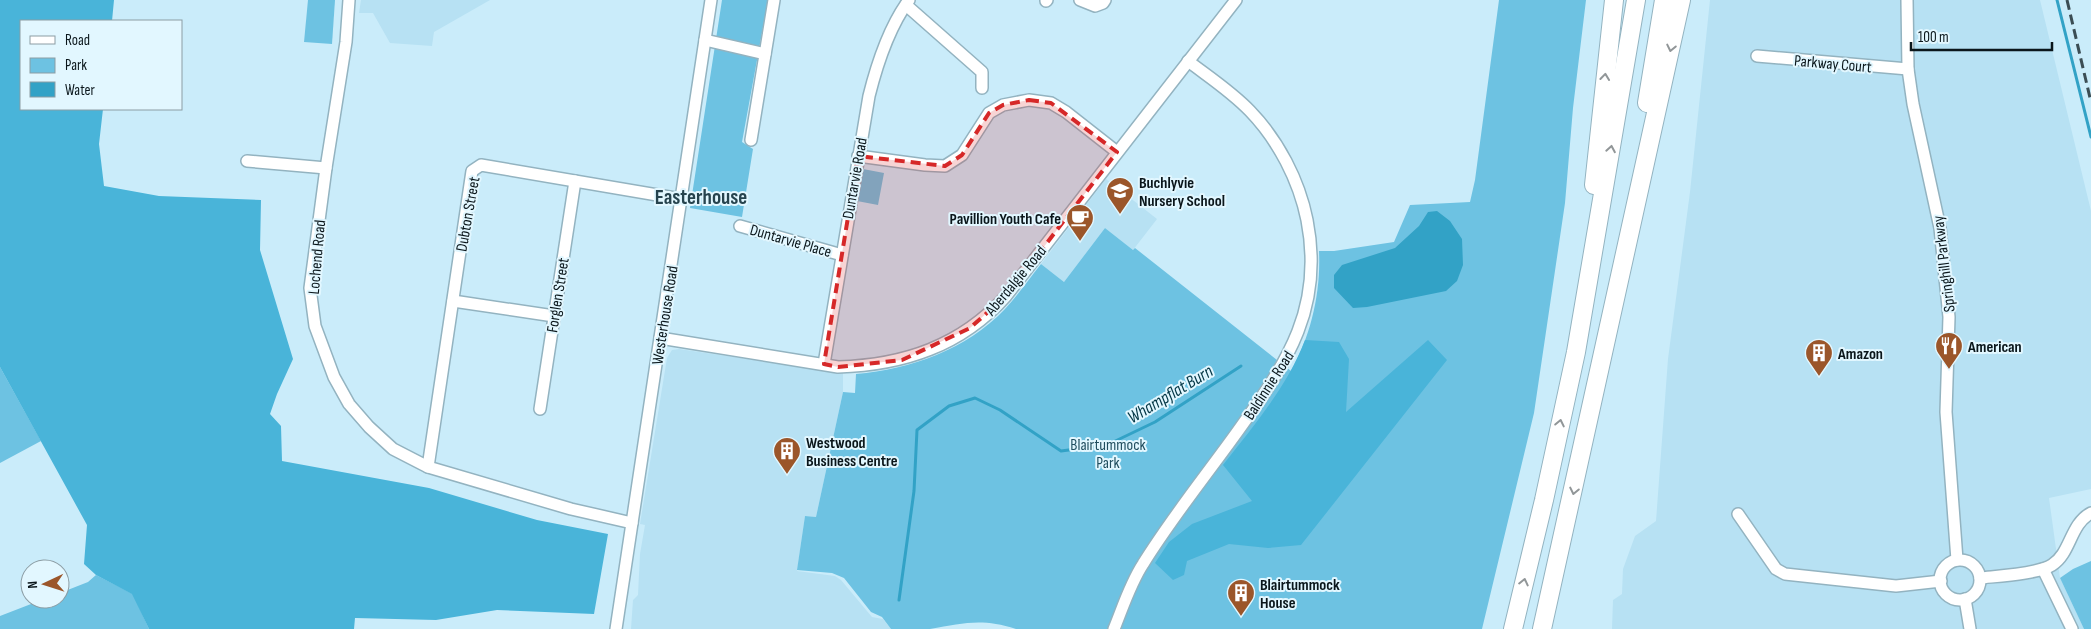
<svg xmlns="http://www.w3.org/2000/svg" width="2091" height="629" viewBox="0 0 2091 629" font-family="'Sofia Sans Condensed',sans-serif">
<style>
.built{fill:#b7e1f3}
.green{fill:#6dc2e2}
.forest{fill:#49b4d9}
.water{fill:#32a2c6}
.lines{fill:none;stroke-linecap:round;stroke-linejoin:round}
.stream{stroke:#32a2c6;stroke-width:3}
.minor-casing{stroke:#93b3c0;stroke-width:14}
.highway-casing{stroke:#93b3c0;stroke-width:20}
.minor{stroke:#fff;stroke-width:11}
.highway{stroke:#fff;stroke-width:18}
.rail{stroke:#3b4d54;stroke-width:3;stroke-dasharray:10 5;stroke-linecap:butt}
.oneway{stroke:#919698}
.marked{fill:#d62828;fill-opacity:0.2;stroke:#d62828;stroke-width:4;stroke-dasharray:10 6;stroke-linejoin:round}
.labels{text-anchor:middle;stroke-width:4;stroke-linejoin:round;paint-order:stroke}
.street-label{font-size:16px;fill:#0a161b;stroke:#e2f7ff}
.poi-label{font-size:16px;font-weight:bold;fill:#0a161b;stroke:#e2f7ff;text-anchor:start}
.park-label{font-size:16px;fill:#214e5f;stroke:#e2f7ff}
.water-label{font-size:18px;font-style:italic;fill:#033645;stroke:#e2f7ff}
.district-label{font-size:21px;font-weight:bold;fill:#26434e;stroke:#e2f7ff}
</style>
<rect width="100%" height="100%" fill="#caecfa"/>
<g class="built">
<path d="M 361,0 L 490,0 L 434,32 L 432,46 L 390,43 L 373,13 L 359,13 Z"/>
<path d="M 1710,0 L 2040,0 L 2091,211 L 2091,489 L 2049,498 L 2060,578 L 2084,629 L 1612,629 L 1613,600 L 1622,594 L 1623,569 L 1635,536 L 1656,521 L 1668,359 L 1690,192 Z"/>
<path d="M 1106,179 L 1157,219 L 1133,250 L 1105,228 L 1064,282 L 1041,264 Z"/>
<path d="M 679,349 L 843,373 L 843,392 L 816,517 L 805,516 L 797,571 L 835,576 L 841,580 L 872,617 L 883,619 L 891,629 L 631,629 L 633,600 L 638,595 L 640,554 L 645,525 L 640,524 L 667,358 L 672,350 Z"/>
</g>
<g class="green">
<path d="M 308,0 L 335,0 L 332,44 L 304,42 Z"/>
<path d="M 722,0 L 768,0 L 742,142 L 753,149 L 742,217 L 690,208 Z"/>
<path d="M 1499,0 L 1586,0 L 1573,108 L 1565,203 L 1534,413 L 1482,629 L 1016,629 C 982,618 964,623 930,629 C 918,629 903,629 891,629 L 882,617 L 871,612 L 844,578 L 832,573 L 797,570 L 805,516 L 816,517 L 843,392 L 855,393 L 856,374 C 911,369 966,350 1005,309 C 1018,295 1029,279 1041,264 L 1064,282 L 1105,228 L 1133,250 L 1135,248 L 1291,371 C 1311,335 1321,293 1319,251 L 1334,251 L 1394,242 L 1410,205 L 1470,202 L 1475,180 Z"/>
<path d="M 863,169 L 884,173 L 878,205 L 857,201 Z"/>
<path d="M 0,367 L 41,441 L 0,463 Z"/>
<path d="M 2091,561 L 2091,629 L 2084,629 L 2060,578 L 2073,569 Z"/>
<path d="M 96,575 L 133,594 L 149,629 L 0,629 L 0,616 L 44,599 L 60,599 L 60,593 L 88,582 Z"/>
</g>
<g class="forest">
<path d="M 0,0 L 114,0 L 112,21 L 21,21 L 21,109 L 103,109 L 99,144 L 104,186 L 159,196 L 261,200 L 260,250 L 293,359 L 277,394 L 270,414 L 281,426 L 282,461 L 429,488 L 537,520 L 608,534 L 594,614 L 497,610 L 436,620 L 355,618 L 354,629 L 149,629 L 132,594 L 96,575 L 84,564 L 87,525 L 0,367 Z"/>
<path d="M 1305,340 L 1339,342 L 1349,359 L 1346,412 L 1428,340 L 1447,360 L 1301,545 L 1268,548 L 1229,544 L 1187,561 L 1184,575 L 1173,580 L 1155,563 L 1169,542 L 1192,524 L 1252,501 L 1223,465 C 1254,425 1287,387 1305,340 Z"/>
</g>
<path class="water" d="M 1437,211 L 1450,221 L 1462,239 L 1463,265 L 1457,281 L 1446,291 L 1367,307 L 1353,308 L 1334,288 L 1334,275 L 1342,265 L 1395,248 L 1419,226 L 1428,212 Z"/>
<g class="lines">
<g class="stream">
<path d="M 2057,0 L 2091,137"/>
<path d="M 899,600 L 914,491 L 917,430 L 949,406 L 975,398 L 1000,410 L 1061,451 L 1107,445 L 1155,422 L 1241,366"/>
</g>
<defs>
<g id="minor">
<path d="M 349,0 L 346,42 L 326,168 L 310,288 L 315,326 L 334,377 L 349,404 L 369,427 L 393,449 L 428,467 L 571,509 L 632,523"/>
<path d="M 1080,0 L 1095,6 L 1103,3 L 1105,0"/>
<path d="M 1907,0 L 1908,69 L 1913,104 L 1940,228 L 1949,317 L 1946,412 L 1957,560"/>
<path d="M 1046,1 L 1047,0"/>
<path d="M 906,5 L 982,72 L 982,88"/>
<path d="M 705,40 L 765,54"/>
<path d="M 1757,56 L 1908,69"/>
<path d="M 751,140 L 774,0"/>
<path d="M 858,156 L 925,165 L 945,166 L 962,155 L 989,113 L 1003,105 L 1029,100 L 1051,103 L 1066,112 L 1117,152"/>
<path d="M 247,161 L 326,168"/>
<path d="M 740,226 L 842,255"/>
<path d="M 453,301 L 554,316"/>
<path d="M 660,338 L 838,367 C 904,365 961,346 1006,296 L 1236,0"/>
<path d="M 824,364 L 869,96 C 877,64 889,27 909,0"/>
<path d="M 540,409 L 575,181"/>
<path d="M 428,467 L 472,171 L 481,165 L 681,199"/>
<path d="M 1738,514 L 1776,569 L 1785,574 L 1896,586 L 1941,581"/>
<circle cx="1960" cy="580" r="20"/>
<path d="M 2043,569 L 2072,629"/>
<path d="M 1980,578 C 1998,576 2038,574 2052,565 C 2071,553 2070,524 2091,513"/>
<path d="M 1965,599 L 1970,629"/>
<path d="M 616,629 L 711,0"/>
<path d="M 1114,629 C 1123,607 1130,584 1143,564 C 1172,517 1208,473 1240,428 C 1288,361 1324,307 1307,220 C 1299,180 1278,140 1250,111 C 1232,92 1209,77 1188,61"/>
</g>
<g id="highway">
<path d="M 1647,103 L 1664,0"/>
<path d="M 1594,185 L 1614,0"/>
<path d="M 1513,629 L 1544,500 L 1576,352 L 1636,0"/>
<path d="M 1542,629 L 1681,0"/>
</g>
</defs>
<use href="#minor" class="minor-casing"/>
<use href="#highway" class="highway-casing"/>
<use href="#minor" class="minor"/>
<use href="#highway" class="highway"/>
<path class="rail" d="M 2067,0 L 2091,102"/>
</g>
<defs><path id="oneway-chevron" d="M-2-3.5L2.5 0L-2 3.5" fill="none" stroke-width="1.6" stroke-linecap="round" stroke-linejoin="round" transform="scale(1.25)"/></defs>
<g class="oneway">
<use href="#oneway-chevron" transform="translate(1671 48) rotate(102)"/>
<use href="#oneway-chevron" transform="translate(1605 77) rotate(-84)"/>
<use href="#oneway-chevron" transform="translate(1611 149) rotate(-80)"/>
<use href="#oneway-chevron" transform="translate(1560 423) rotate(-78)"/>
<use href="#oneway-chevron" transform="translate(1574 491) rotate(102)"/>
<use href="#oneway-chevron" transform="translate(1524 582) rotate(-77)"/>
</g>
<path class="marked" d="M 1029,100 L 1051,103 L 1117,152 L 1006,296 L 970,328 L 902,360 L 838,367 L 824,364 L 858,156 L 945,166 L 962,155 L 989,113 L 1003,105 Z"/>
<defs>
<symbol id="school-pin" viewBox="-11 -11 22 30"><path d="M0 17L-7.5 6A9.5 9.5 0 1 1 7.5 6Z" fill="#9b562a" stroke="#e2f7ff"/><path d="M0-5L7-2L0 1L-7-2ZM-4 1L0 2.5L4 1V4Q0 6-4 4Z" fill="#fff"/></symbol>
<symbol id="cafe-pin" viewBox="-11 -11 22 30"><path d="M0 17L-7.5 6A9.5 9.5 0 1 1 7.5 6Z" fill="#9b562a" stroke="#e2f7ff"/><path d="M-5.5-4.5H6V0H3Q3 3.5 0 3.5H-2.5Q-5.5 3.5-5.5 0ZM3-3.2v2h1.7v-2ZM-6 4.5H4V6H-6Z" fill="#fff"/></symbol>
<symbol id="restaurant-pin" viewBox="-11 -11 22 30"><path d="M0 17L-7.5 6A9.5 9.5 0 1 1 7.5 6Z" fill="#9b562a" stroke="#e2f7ff"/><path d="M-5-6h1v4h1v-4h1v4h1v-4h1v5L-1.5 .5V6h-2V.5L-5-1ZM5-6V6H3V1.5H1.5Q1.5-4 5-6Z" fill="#fff"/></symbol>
<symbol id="building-pin" viewBox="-11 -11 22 30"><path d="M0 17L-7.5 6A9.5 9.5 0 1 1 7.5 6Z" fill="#9b562a" stroke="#e2f7ff"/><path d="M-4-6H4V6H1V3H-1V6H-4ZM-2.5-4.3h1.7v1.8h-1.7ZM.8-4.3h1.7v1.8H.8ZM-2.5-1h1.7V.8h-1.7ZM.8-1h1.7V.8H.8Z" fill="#fff"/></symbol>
</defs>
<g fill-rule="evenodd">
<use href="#school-pin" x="1104" y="175" width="32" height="43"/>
<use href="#cafe-pin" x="1064" y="202" width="32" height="43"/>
<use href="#restaurant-pin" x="1933" y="330" width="32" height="43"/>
<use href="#building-pin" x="1803" y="337" width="32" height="43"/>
<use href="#building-pin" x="771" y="435" width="32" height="43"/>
<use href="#building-pin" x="1225" y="577" width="32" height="43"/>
</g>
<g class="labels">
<g class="street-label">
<text transform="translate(1833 63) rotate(5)" y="6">Parkway Court</text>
<text transform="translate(854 178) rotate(-80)" y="6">Duntarvie Road</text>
<text transform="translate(467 214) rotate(-80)" y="6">Dubton Street</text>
<text transform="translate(791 240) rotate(16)" y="6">Duntarvie Place</text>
<text transform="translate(316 257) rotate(-85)" y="6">Lochend Road</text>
<text transform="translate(1943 264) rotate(-97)" y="6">Springhill Parkway</text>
<text transform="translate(1015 280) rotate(-50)" y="6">Aberdalgie Road</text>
<text transform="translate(557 295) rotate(-81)" y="6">Forglen Street</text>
<text transform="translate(664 315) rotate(-81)" y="6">Westerhouse Road</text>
<text transform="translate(1268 385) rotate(-57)" y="6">Baldinnie Road</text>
</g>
<g class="poi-label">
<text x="1139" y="188">Buchlyvie<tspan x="1139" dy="18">Nursery School</tspan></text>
<text x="1061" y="224" text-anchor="end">Pavillion Youth Cafe</text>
<text x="1968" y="352">American</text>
<text x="1838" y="359">Amazon</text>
<text x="806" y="448">Westwood<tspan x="806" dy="18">Business Centre</tspan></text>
<text x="1260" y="590">Blairtummock<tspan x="1260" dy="18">House</tspan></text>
</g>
<g class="park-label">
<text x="1108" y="450">Blairtummock<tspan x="1108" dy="18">Park</tspan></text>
</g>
<g class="water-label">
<text transform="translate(1170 394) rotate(-31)" y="6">Whampflat Burn</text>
</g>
<g class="district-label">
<text x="701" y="204">Easterhouse</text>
</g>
</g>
<rect x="20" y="20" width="162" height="90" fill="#e2f7ff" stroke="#8c9da4"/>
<rect x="30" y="36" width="25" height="8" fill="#ffffff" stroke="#8c9da4"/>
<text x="65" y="45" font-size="15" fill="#0a161b">Road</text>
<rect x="30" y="58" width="25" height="15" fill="#6dc2e2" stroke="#8c9da4"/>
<text x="65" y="70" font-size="15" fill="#0a161b">Park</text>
<rect x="30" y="82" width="25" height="15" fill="#32a2c6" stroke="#8c9da4"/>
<text x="65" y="95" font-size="15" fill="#0a161b">Water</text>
<g transform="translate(45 584) rotate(266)"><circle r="24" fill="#e2f7ff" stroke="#8c9da4"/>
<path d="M0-4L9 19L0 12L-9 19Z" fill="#9b562a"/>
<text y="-8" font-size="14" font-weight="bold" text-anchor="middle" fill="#0a161b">N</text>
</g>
<path d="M1911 42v8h141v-8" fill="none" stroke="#0a161b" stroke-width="2.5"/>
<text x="1918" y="42" font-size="15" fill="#0a161b" stroke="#e2f7ff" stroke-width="4" paint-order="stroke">100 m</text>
</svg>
